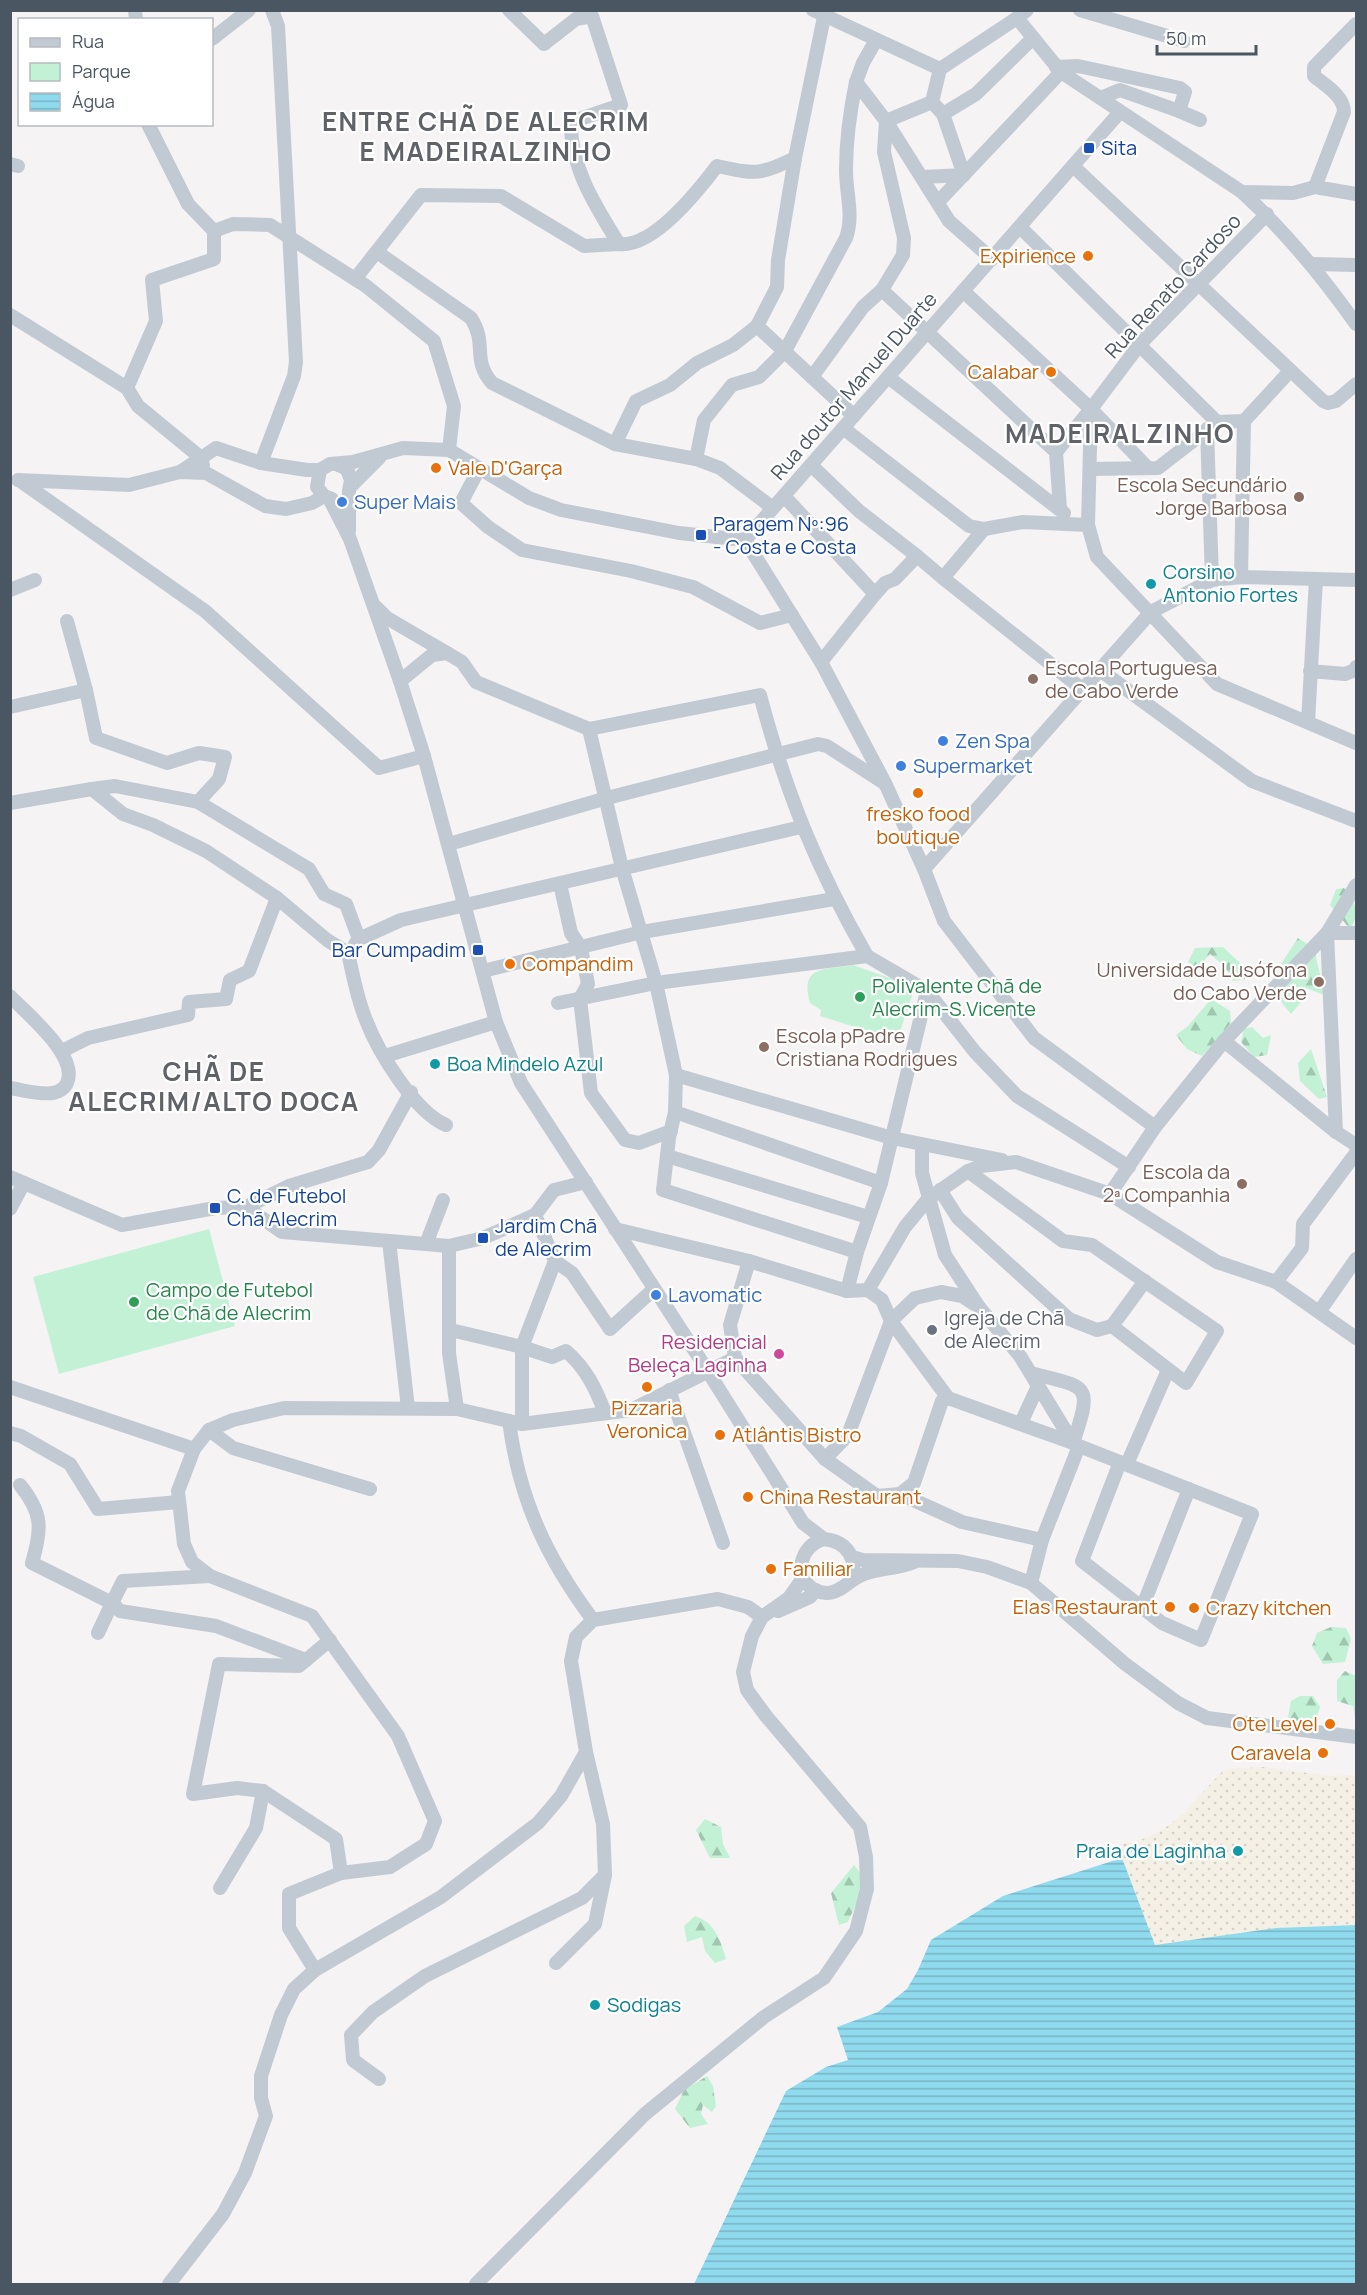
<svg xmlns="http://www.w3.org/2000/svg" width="1367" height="2295" viewBox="0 0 1367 2295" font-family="Manrope,sans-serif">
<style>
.forest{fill:url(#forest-firs)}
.sand{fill:url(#sand-dots)}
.park{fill:#c3f1d5}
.water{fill:url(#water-rules)}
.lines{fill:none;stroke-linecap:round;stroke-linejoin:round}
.minor{stroke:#c1cad2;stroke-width:14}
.transit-dot{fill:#1a4fb4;stroke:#fff;stroke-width:2}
.food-dot{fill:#e8710a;stroke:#fff;stroke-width:2}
.education-dot{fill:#8d6e63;stroke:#fff;stroke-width:2}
.shop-dot{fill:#3f7fe0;stroke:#fff;stroke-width:2}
.culture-dot{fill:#0f9aa8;stroke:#fff;stroke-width:2}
.leisure-dot{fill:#2e9e5b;stroke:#fff;stroke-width:2}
.worship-dot{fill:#6b7280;stroke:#fff;stroke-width:2}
.hotel-dot{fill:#d1479c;stroke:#fff;stroke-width:2}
.labels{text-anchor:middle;stroke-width:4.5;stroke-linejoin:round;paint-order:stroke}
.transit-label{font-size:20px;fill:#164399;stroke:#fff;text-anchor:start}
.food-label{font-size:20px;fill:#c56008;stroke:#fff;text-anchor:start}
.street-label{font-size:20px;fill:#4a5661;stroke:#fff}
.education-label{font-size:20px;fill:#785e54;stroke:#fff;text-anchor:end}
.shop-label{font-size:20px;fill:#366cbe;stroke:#fff;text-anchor:start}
.culture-label{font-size:20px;fill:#0d838f;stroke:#fff;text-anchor:start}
.leisure-label{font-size:20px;fill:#27864d;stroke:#fff;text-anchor:start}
.worship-label{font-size:20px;fill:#5b616d;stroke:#fff;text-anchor:start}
.hotel-label{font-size:20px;fill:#b23c85;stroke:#fff;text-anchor:end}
.district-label{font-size:26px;font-weight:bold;letter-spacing:1.5px;fill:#5f6368;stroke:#fff}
</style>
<defs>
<pattern id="forest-firs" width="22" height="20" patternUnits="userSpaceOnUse" patternTransform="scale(1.5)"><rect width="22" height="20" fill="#c3f1d5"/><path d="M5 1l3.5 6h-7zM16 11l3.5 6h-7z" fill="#a0c6b0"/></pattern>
<pattern id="sand-dots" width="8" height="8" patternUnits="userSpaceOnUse" patternTransform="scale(1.5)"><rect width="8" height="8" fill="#f5f0e5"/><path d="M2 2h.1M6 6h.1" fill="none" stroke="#d4d0c7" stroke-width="1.8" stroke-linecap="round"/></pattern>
<pattern id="water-rules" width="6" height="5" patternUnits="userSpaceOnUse" patternTransform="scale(1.5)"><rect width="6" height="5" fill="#90daee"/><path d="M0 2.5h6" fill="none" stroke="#78b4c4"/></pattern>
</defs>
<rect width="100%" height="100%" fill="#f5f3f3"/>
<g class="forest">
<path d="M 1344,888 C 1355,903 1361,912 1350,929 L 1330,905 L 1336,889 Z"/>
<path d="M 1298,938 L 1315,949 C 1316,966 1323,977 1324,995 L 1304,987 L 1303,1000 L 1291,1014 L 1278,998 L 1287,987 L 1279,967 Z"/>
<path d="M 1223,947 L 1246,969 L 1245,979 L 1234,981 L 1224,966 L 1210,954 L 1197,969 L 1188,962 L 1195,948 Z"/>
<path d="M 1211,999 L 1230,1011 L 1231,1023 L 1202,1056 L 1187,1049 L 1176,1035 L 1188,1026 Z"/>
<path d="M 1252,1027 L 1263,1038 L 1271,1035 L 1267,1055 L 1254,1057 L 1241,1042 L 1244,1029 Z"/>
<path d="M 1311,1049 L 1327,1097 L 1319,1099 L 1300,1081 L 1298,1063 Z"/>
<path d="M 1331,1627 L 1346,1628 L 1351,1639 L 1345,1662 L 1323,1664 L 1312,1646 L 1317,1633 Z"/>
<path d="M 1345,1671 L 1356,1676 L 1356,1723 L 1353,1706 L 1337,1701 L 1337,1680 Z"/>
<path d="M 1300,1696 L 1313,1696 L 1320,1707 L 1316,1720 L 1301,1723 L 1288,1717 L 1291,1701 Z"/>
<path d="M 705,1819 L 721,1827 L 723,1844 L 730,1858 L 710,1858 L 696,1830 Z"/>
<path d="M 854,1865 C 871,1883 856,1903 848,1922 L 839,1925 L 831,1893 Z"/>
<path d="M 695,1916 C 715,1923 720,1939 726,1959 L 715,1963 L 705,1951 L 702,1937 L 687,1942 L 684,1926 Z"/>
<path d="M 707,2076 L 713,2086 L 716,2106 L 712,2112 L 703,2105 L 701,2114 L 708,2124 L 690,2128 L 675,2109 L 684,2090 Z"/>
</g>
<path class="sand" d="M 1264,1767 L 1329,1776 L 1356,1775 L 1356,1925 L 1276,1928 L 1155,1945 L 1116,1845 C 1173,1838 1187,1806 1225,1769 Z"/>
<g class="park">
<path d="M 853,965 L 915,987 L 897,1040 L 820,1016 L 821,1010 L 810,1003 C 799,965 825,970 853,965 Z"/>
<path d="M 209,1229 L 235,1326 L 59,1374 L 33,1277 Z"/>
</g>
<path class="water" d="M 1122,1858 L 1155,1945 L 1276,1928 L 1356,1925 L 1356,2284 L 694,2284 L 786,2091 L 826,2067 L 848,2060 L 837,2027 L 878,2012 L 907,1989 L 918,1970 L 931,1940 L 1003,1896 Z"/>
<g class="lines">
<g class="minor">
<path d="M 135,10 L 136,20"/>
<path d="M 813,10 L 940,69 L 1017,18"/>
<path d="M 1027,10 L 1017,18 L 1061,72 L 1242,192 C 1286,232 1322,276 1356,324"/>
<path d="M 1080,10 L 1184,41"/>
<path d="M 212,39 L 249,10"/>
<path d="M 876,40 L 863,63 L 856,82 L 886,121 L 949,221 L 992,259"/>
<path d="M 1056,67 L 1078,66 L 1180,88 L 1185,92 L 1179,111 L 1200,120"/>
<path d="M 1103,97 L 1120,90 L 1179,111"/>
<path d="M 932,102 L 886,121 L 884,152 L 904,238 L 903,255 L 882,290 L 1056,452 L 1060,509"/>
<path d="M 943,114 L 976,94 L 1033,38"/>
<path d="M 148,124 L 188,204 L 214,231 L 233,224 L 270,225 L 366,286 L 434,341 L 454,406 L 449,450"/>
<path d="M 10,164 L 18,166"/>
<path d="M 1073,166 L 1323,401 L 1328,403 L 1336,401 L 1356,384"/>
<path d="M 922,177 L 964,175 L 943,114 L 932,102 L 940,69"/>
<path d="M 1315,187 L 1344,112 C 1344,96 1326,86 1314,76 L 1314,67 L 1356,24"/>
<path d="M 1242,192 L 1293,193 L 1315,187 L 1356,194"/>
<path d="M 938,202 L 1061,72"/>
<path d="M 1267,214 L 1140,344 L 1091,409 L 1088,525 L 1097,557 L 1217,684 L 1356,743"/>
<path d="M 1020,227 L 1217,422 L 1244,421 L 1290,371"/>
<path d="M 619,244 C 653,248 698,191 717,166 C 755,174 759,176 795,158"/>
<path d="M 377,252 L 471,318 C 488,345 471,358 492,383 L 615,444 L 696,459 L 720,468 L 773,508"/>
<path d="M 1313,264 L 1356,265"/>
<path d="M 355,279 L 421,195 L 501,196 L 584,246 L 619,244 C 596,207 570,167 571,122 L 621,105 L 592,16 L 576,19 L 544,44 L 509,10"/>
<path d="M 963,291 L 1091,409 L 1147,467"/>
<path d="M 10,315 L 127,388 L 138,406 L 200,457 L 203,465"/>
<path d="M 812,377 L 757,326 L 777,287 L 778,260 L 795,158 L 824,17"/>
<path d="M 888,377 L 1064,513"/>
<path d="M 127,388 L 156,321 L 152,280 L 214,259 L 214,231"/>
<path d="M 854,416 L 812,377 L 863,307 L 882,290"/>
<path d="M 843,428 L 969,526 L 984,529 L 1023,522 L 1088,525"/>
<path d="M 1207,429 L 1212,580"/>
<path d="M 615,444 L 636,401 L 670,385 L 697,363 L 733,345 L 757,326"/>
<path d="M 1056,452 L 1091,409"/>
<path d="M 696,459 L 704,420 L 732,385 L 759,377 L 785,351 L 846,238 C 854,215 846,194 846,170 C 846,140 850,111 856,82"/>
<path d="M 261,463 L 294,376 L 296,362 L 278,26 L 272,10"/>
<path d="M 336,464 L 347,469 L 351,480 L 349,491 L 349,531"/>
<path d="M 811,465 L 859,511 L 917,556"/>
<path d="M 479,469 L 461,503 L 488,527 L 522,550 L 631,571 L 693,587 L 760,623 L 792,615"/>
<path d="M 1090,469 L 1158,468 L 1211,427"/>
<path d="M 320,470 L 317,487 L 324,496 L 332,499"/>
<path d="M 180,472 L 216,448 L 261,463 L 307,470 L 320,470 L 330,464 L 353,462 L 403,448 L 449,450 L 529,498 L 561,510 L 679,533 L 745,540"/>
<path d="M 18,480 L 129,485 L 180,472 L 206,473 L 265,506 L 286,509 L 312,503 L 324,496"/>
<path d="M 19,480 L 205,611 L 379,768 L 424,756"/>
<path d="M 351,486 L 379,458"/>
<path d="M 784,496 L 875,594 L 821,662"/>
<path d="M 329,498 L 350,539 L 400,681 L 424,756 L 496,1022 L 521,1083 L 702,1362 L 803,1523 L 824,1539"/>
<path d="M 745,540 L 821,662 L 885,783 L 924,869 L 944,921 L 1034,1038 L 1155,1127"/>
<path d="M 745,540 L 1120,112"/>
<path d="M 1241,577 L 1244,421"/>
<path d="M 943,578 L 1082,689"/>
<path d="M 10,590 L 35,580"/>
<path d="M 875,594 L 885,583 L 895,579 L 917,556 L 943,578 L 984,529"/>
<path d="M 376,607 L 387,618 L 447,653"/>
<path d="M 67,621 L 86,690 L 96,738 L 167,763 L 199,753 L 225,757 L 219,779 L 198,802"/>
<path d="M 1100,670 L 1252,781 L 1356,821"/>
<path d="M 1310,671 L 1345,674 L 1355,670 L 1356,667"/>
<path d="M 400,681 L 432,655 L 447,653 L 462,662 L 476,682 L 589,729 L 760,695 C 786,793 817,869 867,956 L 656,983 L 558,1003"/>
<path d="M 10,707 L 86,690"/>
<path d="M 1308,722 L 1316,579"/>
<path d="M 589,729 L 622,868 L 656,983 L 676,1075 L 675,1112 L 669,1138 L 663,1190 L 857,1252 L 847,1291"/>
<path d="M 92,789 L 115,786 L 198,802 L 309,869 L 324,894 L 346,904 L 359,939 L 355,944"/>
<path d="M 10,803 L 92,789 L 123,814 L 153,825 L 206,851 L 277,898 L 327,940 L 348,953 C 353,975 357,999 366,1020 C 378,1052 415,1112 446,1125"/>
<path d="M 449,844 L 607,798 L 818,744 L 827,746 L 884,783"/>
<path d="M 924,869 L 1151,612 L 1212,580 L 1241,577 L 1356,580"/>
<path d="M 560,884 L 571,933 L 581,948 L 588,984 L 580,999 L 591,1093 L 625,1140 L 639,1143 L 671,1131"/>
<path d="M 359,939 L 401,920 L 801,827"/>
<path d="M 867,956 L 927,991 L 975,1052 L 1017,1096 L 1129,1167"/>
<path d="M 483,971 L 642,932 L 834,899"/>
<path d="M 10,996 C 28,1015 79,1056 67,1083 C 65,1088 59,1092 53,1093 C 40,1095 23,1090 10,1088"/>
<path d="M 1224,1041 L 1336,1132 L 1356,1145"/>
<path d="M 62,1051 L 88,1038 L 188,1015 L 189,1002 L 226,999 L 230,980 L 249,971 L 277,898"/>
<path d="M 385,1056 L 496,1022"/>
<path d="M 676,1075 L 892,1138 L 1002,1160"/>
<path d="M 675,1112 L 881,1183"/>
<path d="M 1336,1132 L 1327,933 L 1356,933"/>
<path d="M 922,1145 L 922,1173 L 945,1255 L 979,1307 L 1020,1356 L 1073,1443 L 1079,1446 L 1042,1540 L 1031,1583"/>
<path d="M 667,1156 L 868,1217"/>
<path d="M 968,1171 L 1063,1241 L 1092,1245 L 1217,1331 L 1186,1383 L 1112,1326 L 1145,1281"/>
<path d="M 10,1177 L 122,1225 L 215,1208 L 246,1207 L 282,1232 L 449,1246 L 483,1238 L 535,1215 L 554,1190 L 586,1182"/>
<path d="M 940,1190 L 958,1218 L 1069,1319 L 1097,1330 L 1112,1326"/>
<path d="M 1110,1194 L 1155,1127 L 1224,1041 L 1327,933 L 1356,885"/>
<path d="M 246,1207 L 289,1186 L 368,1162 L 379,1150 L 411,1092"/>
<path d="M 10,1209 L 24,1183"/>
<path d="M 615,1229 L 749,1261 L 847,1291 L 868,1290 L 882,1300 L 891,1321 L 948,1398 L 1073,1443 C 1093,1383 1089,1388 1031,1373"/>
<path d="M 389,1241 L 408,1408"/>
<path d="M 426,1244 L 443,1200"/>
<path d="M 449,1246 L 449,1353 L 457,1409"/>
<path d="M 857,1252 L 881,1183 L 927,991"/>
<path d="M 555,1261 L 572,1273 L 610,1329 L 654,1289"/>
<path d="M 749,1261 L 730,1325 L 735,1358 L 825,1459 L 848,1435 L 891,1321 L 915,1298 L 941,1292 L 962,1296 L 974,1304"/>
<path d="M 1276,1282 L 1302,1248 L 1303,1224 L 1356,1153"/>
<path d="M 868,1290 L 905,1227 L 928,1199 L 968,1171 L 981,1166 L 1016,1162 L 1110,1194 L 1217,1262 L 1276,1282 L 1356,1338"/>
<path d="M 1319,1312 L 1356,1259"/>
<path d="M 451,1330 L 522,1347 L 555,1261 L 535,1215"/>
<path d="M 10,1387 L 194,1449"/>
<path d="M 669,1390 L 723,1543"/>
<path d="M 509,1421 C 519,1499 546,1557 593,1620"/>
<path d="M 1021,1423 L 1038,1386"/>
<path d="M 522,1424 L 522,1347 L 552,1357 L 566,1351 C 586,1368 596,1389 605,1413"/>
<path d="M 209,1430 L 233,1448 L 370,1489"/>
<path d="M 10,1433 L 21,1436 L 70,1464 L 98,1509 L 179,1502"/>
<path d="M 1079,1446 L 1252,1514 L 1201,1640 L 1162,1623 L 1082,1561 L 1120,1462"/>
<path d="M 825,1459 L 877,1496 L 900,1494 L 914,1483 L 942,1401 L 948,1398"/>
<path d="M 1127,1464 L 1168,1370"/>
<path d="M 20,1485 C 43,1513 42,1529 32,1563 L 112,1603 L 123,1581 L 210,1576"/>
<path d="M 900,1494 L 962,1522 L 1042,1540"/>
<path d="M 852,1557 L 863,1560 L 958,1561 L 987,1567 L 1031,1583 L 1124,1663 L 1178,1703 L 1207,1718 L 1356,1737"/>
<path d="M 849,1582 C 860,1560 847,1541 824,1539 C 792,1548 795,1592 827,1593 C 841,1593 851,1578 864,1574 C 880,1568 898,1569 914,1562"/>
<path d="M 1142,1608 L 1189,1489"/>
<path d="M 778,1611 L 810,1597 L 816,1590"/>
<path d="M 98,1633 L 112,1603 L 120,1611 L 216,1626 L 306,1660"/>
<path d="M 330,1640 L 299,1666 L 219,1664 L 193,1794 L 237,1788 L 263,1791 L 336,1839 L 341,1873"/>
<path d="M 220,1888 L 256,1828 L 263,1791"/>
<path d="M 556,1963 L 595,1924 L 605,1875"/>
<path d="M 315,1970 L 289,1928 L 289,1894 L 341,1873 L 390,1867 L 426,1844 L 435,1821 L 398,1736 L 312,1616 L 210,1576 L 192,1562 L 184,1544 L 178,1491 L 194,1449 L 209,1430 L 233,1420 L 284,1408 L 457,1409 L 522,1424 L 631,1410 L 735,1358"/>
<path d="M 379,2079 L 353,2060 L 351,2035 L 373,2012 L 425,1976 L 582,1898 L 605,1875 L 603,1824 L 586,1752"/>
<path d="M 169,2284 L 223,2214 L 245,2173 L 266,2116 L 261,2098 L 261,2076 L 281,2015 L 294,1989 L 315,1970 L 441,1897 L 538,1823 L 561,1796 L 586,1752 L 571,1661 L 576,1637 L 593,1620 L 718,1599 L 748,1607 L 762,1617"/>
<path d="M 476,2284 L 645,2114 L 764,2017 L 824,1978 L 856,1931 L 867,1889 L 866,1857 L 860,1827 L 766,1716 L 747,1690 L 743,1672 L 752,1636 L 762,1617 L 789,1598 L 803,1578"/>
</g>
</g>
<g class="transit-dot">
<rect x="1083" y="142" width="12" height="12" rx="3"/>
<rect x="695" y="529" width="12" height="12" rx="3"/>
<rect x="472" y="944" width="12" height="12" rx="3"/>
<rect x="209" y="1202" width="12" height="12" rx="3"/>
<rect x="477" y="1232" width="12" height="12" rx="3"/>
</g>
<g class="food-dot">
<circle cx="1088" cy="256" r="6"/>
<circle cx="1051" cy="372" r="6"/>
<circle cx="436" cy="468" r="6"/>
<circle cx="918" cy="793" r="6"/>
<circle cx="510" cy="964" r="6"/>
<circle cx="647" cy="1387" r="6"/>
<circle cx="720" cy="1435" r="6"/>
<circle cx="748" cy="1497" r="6"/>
<circle cx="771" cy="1569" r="6"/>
<circle cx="1170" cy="1607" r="6"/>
<circle cx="1194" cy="1608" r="6"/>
<circle cx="1330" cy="1724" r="6"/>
<circle cx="1323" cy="1753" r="6"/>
</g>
<g class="education-dot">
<circle cx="1299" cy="497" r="6"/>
<circle cx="1033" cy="679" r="6"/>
<circle cx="1319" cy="982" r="6"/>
<circle cx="764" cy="1047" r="6"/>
<circle cx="1242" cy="1184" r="6"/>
</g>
<g class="shop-dot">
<circle cx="342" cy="502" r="6"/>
<circle cx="943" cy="741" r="6"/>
<circle cx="901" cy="766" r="6"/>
<circle cx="656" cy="1295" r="6"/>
</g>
<g class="culture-dot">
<circle cx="1151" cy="584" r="6"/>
<circle cx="435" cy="1064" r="6"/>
<circle cx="1238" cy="1851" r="6"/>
<circle cx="595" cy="2005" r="6"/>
</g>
<g class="leisure-dot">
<circle cx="860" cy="997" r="6"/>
<circle cx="134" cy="1302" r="6"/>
</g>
<circle class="worship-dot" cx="932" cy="1330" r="6"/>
<circle class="hotel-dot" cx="779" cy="1354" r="6"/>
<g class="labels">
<g class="transit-label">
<text x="1101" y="155">Sita</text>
<text x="713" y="531">Paragem Nº:96<tspan x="713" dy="23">- Costa e Costa</tspan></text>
<text x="466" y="957" text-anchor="end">Bar Cumpadim</text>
<text x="227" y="1203">C. de Futebol<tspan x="227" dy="23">Chã Alecrim</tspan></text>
<text x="495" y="1233">Jardim Chã<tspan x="495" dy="23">de Alecrim</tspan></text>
</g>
<g class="food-label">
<text x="1076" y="263" text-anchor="end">Expirience</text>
<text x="1039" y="379" text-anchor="end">Calabar</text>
<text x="448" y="475">Vale D'Garça</text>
<text x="918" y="821" text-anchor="middle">fresko food<tspan x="918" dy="23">boutique</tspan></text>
<text x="522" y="971">Compandim</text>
<text x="647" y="1415" text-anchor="middle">Pizzaria<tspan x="647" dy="23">Veronica</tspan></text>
<text x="732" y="1442">Atlântis Bistro</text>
<text x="760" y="1504">China Restaurant</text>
<text x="783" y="1576">Familiar</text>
<text x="1158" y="1614" text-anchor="end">Elas Restaurant</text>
<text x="1206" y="1615">Crazy kitchen</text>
<text x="1318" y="1731" text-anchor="end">Ote Level</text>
<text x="1311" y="1760" text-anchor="end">Caravela</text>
</g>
<g class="street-label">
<text transform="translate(1173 286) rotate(-47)" y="7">Rua Renato Cardoso</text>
<text transform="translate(854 386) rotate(-49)" y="7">Rua doutor Manuel Duarte</text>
</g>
<g class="education-label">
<text x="1287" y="492">Escola Secundário<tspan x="1287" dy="23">Jorge Barbosa</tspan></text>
<text x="1045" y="675" text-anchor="start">Escola Portuguesa<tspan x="1045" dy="23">de Cabo Verde</tspan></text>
<text x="1307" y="977">Universidade Lusófona<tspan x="1307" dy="23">do Cabo Verde</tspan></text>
<text x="776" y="1043" text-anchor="start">Escola pPadre<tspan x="776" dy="23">Cristiana Rodrigues</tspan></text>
<text x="1230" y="1179">Escola da<tspan x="1230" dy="23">2ª Companhia</tspan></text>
</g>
<g class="shop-label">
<text x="354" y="509">Super Mais</text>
<text x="955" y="748">Zen Spa</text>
<text x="913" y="773">Supermarket</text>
<text x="668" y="1302">Lavomatic</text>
</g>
<g class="culture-label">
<text x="1163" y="579">Corsino<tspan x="1163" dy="23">Antonio Fortes</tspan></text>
<text x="447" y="1071">Boa Mindelo Azul</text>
<text x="1226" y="1858" text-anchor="end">Praia de Laginha</text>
<text x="607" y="2012">Sodigas</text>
</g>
<g class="leisure-label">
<text x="872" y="993">Polivalente Chã de<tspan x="872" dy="23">Alecrim-S.Vicente</tspan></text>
<text x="146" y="1297">Campo de Futebol<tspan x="146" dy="23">de Chã de Alecrim</tspan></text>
</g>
<g class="worship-label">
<text x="944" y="1325">Igreja de Chã<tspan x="944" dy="23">de Alecrim</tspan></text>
</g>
<g class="hotel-label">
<text x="767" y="1349">Residencial<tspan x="767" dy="23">Beleça Laginha</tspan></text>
</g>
<g class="district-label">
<text x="486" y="131">ENTRE CHÃ DE ALECRIM<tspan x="486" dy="30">E MADEIRALZINHO</tspan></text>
<text x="1120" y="443">MADEIRALZINHO</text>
<text x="214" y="1081">CHÃ DE<tspan x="214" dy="30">ALECRIM/ALTO DOCA</tspan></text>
</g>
</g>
<rect width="1367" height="2295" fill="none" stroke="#4a5661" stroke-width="24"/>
<rect x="18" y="18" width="195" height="108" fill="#ffffff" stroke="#b7bbc0" stroke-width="1.5"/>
<rect x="30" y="38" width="30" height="9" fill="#c1cad2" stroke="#b7bbc0" stroke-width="1.5"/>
<text x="72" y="48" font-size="18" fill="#4a5661">Rua</text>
<rect x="30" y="63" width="30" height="18" fill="#c3f1d5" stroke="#b7bbc0" stroke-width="1.5"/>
<text x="72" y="78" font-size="18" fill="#4a5661">Parque</text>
<rect x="30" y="93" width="30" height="18" fill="url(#water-rules)" stroke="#b7bbc0" stroke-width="1.5"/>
<text x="72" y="108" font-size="18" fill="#4a5661">Água</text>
<path d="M1157 45v9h99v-9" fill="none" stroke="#4a5661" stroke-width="3"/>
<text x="1166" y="45" font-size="18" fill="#4a5661" stroke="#ffffff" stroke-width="4.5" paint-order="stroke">50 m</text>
</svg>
